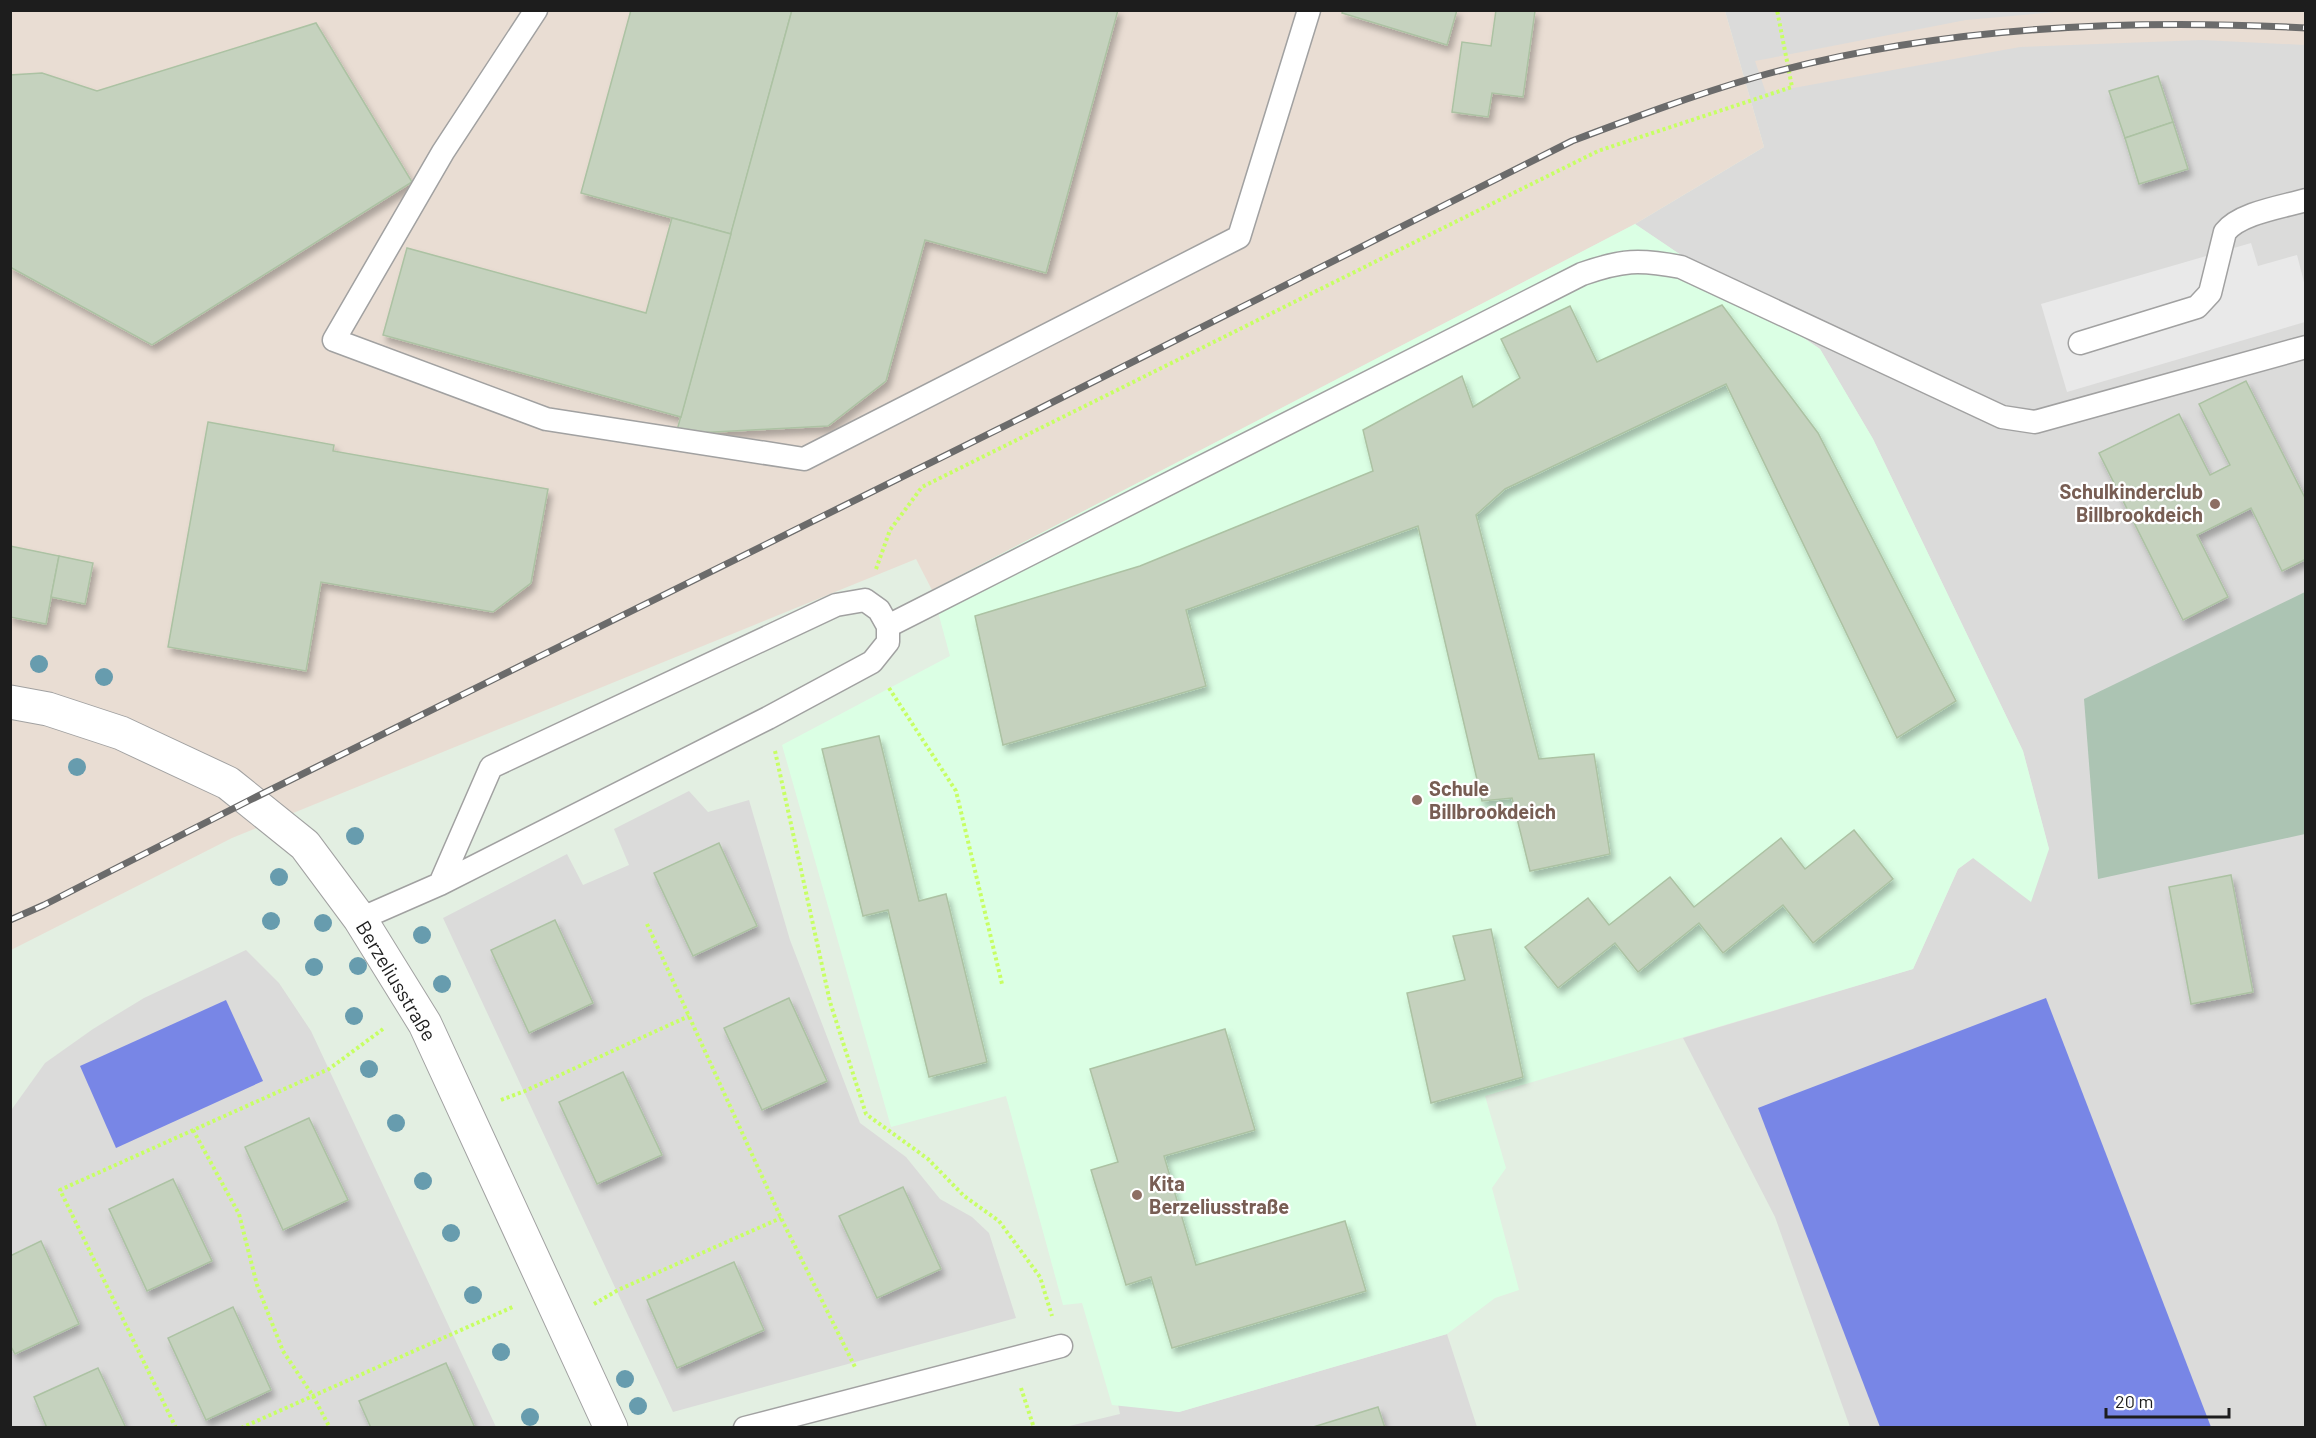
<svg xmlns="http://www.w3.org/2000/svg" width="2316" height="1438" viewBox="0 0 2316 1438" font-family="Barlow,sans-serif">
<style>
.residential{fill:#dbdbda}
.industrial{fill:#e9ddd3}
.education{fill:#dbffe4}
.construction{fill:#acc4b3}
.pitch{fill:#7886e6}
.parking{fill:#e9e9e9}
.building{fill:#c5d2be;stroke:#acc2a3;stroke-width:1.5;filter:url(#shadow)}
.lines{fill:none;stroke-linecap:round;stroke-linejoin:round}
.lane-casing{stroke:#a1a1a1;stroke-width:25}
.street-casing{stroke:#a1a1a1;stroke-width:35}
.path{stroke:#c7ff63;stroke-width:4;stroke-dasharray:3 3;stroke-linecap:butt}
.lane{stroke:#fff;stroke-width:22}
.street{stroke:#fff;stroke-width:33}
.rail-casing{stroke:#6b6b6b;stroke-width:7}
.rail{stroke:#fff;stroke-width:4.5;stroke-dasharray:14;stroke-linecap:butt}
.tree{fill:#679cae}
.education-dot{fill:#8d6e63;stroke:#fff;stroke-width:2}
.labels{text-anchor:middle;stroke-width:4.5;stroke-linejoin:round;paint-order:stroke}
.education-label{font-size:20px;font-weight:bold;fill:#785e54;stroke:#fff;text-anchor:start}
.street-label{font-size:20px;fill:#1d1d1d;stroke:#fff}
</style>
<defs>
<filter id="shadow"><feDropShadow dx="3.5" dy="6" stdDeviation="3" flood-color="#0004"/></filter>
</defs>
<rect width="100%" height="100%" fill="#e3efe2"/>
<g class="residential">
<path d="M 1725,11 L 2305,11 L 2305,1427 L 1850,1427 L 1775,1217 L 1683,1038 L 1913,969 L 1958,869 L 1973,858 L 2049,849 L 2023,751 L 1873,439 L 1820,349 L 1635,224 L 1764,147 Z"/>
<path d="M 689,791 L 708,812 L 749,800 L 790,940 L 860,1123 L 906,1157 L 940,1199 L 972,1217 L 989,1233 L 1016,1318 L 673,1412 L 443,918 L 567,854 L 583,885 L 629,865 L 614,829 Z"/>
<path d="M 246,950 L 279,983 L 311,1031 L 496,1427 L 11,1427 L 12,1109 L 45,1063 L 93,1029 L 144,998 Z"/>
<path d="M 1447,1334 L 1477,1427 L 1061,1428 L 1120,1414 L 1118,1404 L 1179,1412 Z"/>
</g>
<g class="industrial">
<path d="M 2078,10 L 2305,11 L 2305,45 L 2202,40 L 2020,47 L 1766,93 L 1755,61 L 1966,20 Z"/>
<path d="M 11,11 L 1725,11 L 1764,147 L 1635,224 L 932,590 L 916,559 L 232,838 L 11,950 Z"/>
</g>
<path class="education" d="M 1635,224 L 1820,349 L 1873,439 L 2023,751 L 2049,849 L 2031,902 L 1973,858 L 1958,869 L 1913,969 L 1485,1096 L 1506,1168 L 1492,1188 L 1519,1290 L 1495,1298 L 1447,1334 L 1179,1412 L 1112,1405 L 1082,1303 L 1063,1305 L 1006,1096 L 891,1127 L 782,745 L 950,656 L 932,590 Z"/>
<path class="construction" d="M 2305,592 L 2305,834 L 2098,879 L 2084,699 Z"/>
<g class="pitch">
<path d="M 2046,998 L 2211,1427 L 1880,1427 L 1758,1108 Z"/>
<path d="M 226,1000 L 263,1081 L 116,1148 L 80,1066 Z"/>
</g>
<path class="parking" d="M 2251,243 L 2258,266 L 2297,255 L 2305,286 L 2305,322 L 2067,392 L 2041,304 Z"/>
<g class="building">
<path d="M 631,10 L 792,10 L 731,234 L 581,193 Z"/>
<path d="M 792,10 L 1118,10 L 1046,273 L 925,240 L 886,381 L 828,426 L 676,434 Z"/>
<path d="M 1343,10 L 1457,10 L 1447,45 L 1342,13 Z"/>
<path d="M 1496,10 L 1535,11 L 1523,97 L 1492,93 L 1488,117 L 1452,112 L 1462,42 L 1491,46 Z"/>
<path d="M 316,23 L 412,182 L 152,345 L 10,267 L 10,75 L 42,73 L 97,91 Z"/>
<path d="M 2158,76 L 2173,122 L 2125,138 L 2109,91 Z"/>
<path d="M 2173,122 L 2188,169 L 2139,184 L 2125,138 Z"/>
<path d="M 672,218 L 731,234 L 681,417 L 383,335 L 407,248 L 646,313 Z"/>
<path d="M 1722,305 L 1818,433 L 1956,701 L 1897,738 L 1726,384 L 1505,489 L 1476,515 L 1539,759 L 1594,754 L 1610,854 L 1530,871 L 1512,798 L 1482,801 L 1418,526 L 1186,610 L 1206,686 L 1003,745 L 975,616 L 1140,566 L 1373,471 L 1363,430 L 1462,376 L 1473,407 L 1520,378 L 1501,339 L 1570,306 L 1597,362 Z"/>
<path d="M 2246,381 L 2306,500 L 2306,559 L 2282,571 L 2251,508 L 2197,535 L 2228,597 L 2183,620 L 2099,453 L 2179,414 L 2210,475 L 2230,465 L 2199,404 Z"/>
<path d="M 208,422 L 334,445 L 333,451 L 548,489 L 531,583 L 493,612 L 321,582 L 306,671 L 168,647 Z"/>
<path d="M 10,546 L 59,556 L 46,624 L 10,617 Z"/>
<path d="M 59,556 L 93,563 L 85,604 L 51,597 Z"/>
<path d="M 879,736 L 919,901 L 946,894 L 987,1062 L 929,1077 L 888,910 L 863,916 L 822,749 Z"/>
<path d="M 1854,830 L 1893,879 L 1813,943 L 1783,905 L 1723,953 L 1699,923 L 1638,972 L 1615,943 L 1558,988 L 1525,947 L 1588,898 L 1609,925 L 1670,877 L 1694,907 L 1781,838 L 1805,869 Z"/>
<path d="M 719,843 L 757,926 L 693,956 L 654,873 Z"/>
<path d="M 2231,875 L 2253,992 L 2191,1004 L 2169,887 Z"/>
<path d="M 555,920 L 593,1003 L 529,1033 L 491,950 Z"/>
<path d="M 1491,929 L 1523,1077 L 1431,1103 L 1407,993 L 1465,980 L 1453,936 Z"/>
<path d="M 789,998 L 827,1081 L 762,1110 L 724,1028 Z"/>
<path d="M 1225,1029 L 1255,1130 L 1164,1156 L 1196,1265 L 1345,1221 L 1366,1291 L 1172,1348 L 1151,1277 L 1126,1285 L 1091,1170 L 1118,1162 L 1090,1069 Z"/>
<path d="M 623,1072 L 662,1155 L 597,1184 L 559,1102 Z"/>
<path d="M 309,1118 L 348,1200 L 283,1230 L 245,1147 Z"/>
<path d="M 173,1179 L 212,1261 L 147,1291 L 109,1209 Z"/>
<path d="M 903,1187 L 941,1269 L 877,1298 L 839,1216 Z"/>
<path d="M 41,1241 L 79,1324 L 15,1354 L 10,1345 L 10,1256 Z"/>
<path d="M 734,1262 L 764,1330 L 677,1368 L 647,1300 Z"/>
<path d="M 233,1307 L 271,1390 L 206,1420 L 168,1338 Z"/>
<path d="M 446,1363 L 475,1428 L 371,1428 L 359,1401 Z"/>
<path d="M 98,1368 L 126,1428 L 47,1428 L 34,1397 Z"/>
<path d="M 1378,1407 L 1385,1428 L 1310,1428 Z"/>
</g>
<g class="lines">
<defs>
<g id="lane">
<path d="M 536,10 L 443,152 L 334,340 L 546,419 L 804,459 L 1239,237 L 1309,10"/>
<path d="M 2080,343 L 2197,307 L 2210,293 L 2225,232 C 2240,213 2282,207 2306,200"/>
<path d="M 888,626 L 1582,274 C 1622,260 1639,259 1681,267 L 2002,417 L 2035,422 L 2306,347"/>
<path d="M 360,919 L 440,884 L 768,718 L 872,662 L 888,642 L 888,626 L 879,610 L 865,600 L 836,605 L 491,767 L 440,884"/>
<path d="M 745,1428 L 1061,1346"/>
</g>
<path id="street" d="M 10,702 L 48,709 L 121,733 L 228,783 L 305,845 L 360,919 L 425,1024 L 611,1428"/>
</defs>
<use href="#lane" class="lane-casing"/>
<use href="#street" class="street-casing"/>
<g class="path">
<path d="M 876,569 L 890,530 L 922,487 L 1598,151 L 1792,87 L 1777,10"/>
<path d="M 889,688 L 956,791 L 1002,984"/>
<path d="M 775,751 L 830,1002 L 866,1114 L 928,1159 L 964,1196 L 999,1221 L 1040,1277 L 1052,1316"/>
<path d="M 647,924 L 781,1218 L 855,1367"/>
<path d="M 501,1100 L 525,1091 L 689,1016"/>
<path d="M 193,1130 L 239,1214 L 257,1285 L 283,1351 L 313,1396 L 330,1428"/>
<path d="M 594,1304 L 618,1290 L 781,1218"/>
<path d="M 1021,1388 L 1034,1428"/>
<path d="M 176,1428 L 60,1190 L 329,1069 L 383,1029"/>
<path d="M 241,1428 L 515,1306"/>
</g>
<use href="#lane" class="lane"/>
<use href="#street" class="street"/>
<defs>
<path id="rail" d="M 10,920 L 44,905 L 250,800 L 1027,415 L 1572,141 C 1633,118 1694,95 1756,77 C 1933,27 2123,18 2306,28"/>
</defs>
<use href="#rail" class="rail-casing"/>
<use href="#rail" class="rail"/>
</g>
<g class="tree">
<circle cx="39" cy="664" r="9"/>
<circle cx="104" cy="677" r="9"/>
<circle cx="77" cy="767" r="9"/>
<circle cx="355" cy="836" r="9"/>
<circle cx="279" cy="877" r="9"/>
<circle cx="271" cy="921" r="9"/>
<circle cx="323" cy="923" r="9"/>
<circle cx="422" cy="935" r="9"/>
<circle cx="358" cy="966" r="9"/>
<circle cx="314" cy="967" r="9"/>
<circle cx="442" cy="984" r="9"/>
<circle cx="354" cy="1016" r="9"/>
<circle cx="369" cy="1069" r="9"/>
<circle cx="396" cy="1123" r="9"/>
<circle cx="423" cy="1181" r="9"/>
<circle cx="451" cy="1233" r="9"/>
<circle cx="473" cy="1295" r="9"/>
<circle cx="501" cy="1352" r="9"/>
<circle cx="625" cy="1379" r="9"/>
<circle cx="638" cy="1406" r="9"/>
<circle cx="530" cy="1417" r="9"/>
</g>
<g class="education-dot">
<circle cx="2215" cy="504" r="6"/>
<circle cx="1417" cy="800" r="6"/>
<circle cx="1137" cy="1195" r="6"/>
</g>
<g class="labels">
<g class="education-label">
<text x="2203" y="499" text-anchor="end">Schulkinderclub<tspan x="2203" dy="23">Billbrookdeich</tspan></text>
<text x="1429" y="796">Schule<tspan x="1429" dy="23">Billbrookdeich</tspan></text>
<text x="1149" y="1191">Kita<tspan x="1149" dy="23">Berzeliusstraße</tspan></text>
</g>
<g class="street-label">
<text transform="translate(396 981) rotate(59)" y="7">Berzeliusstraße</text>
</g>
</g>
<rect width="2316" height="1438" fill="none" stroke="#1d1d1d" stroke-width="24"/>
<path d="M2106 1408v9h123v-9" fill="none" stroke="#1d1d1d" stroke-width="3"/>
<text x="2115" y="1408" font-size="18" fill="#1d1d1d" stroke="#ffffff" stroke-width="4.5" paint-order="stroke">20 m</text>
</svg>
